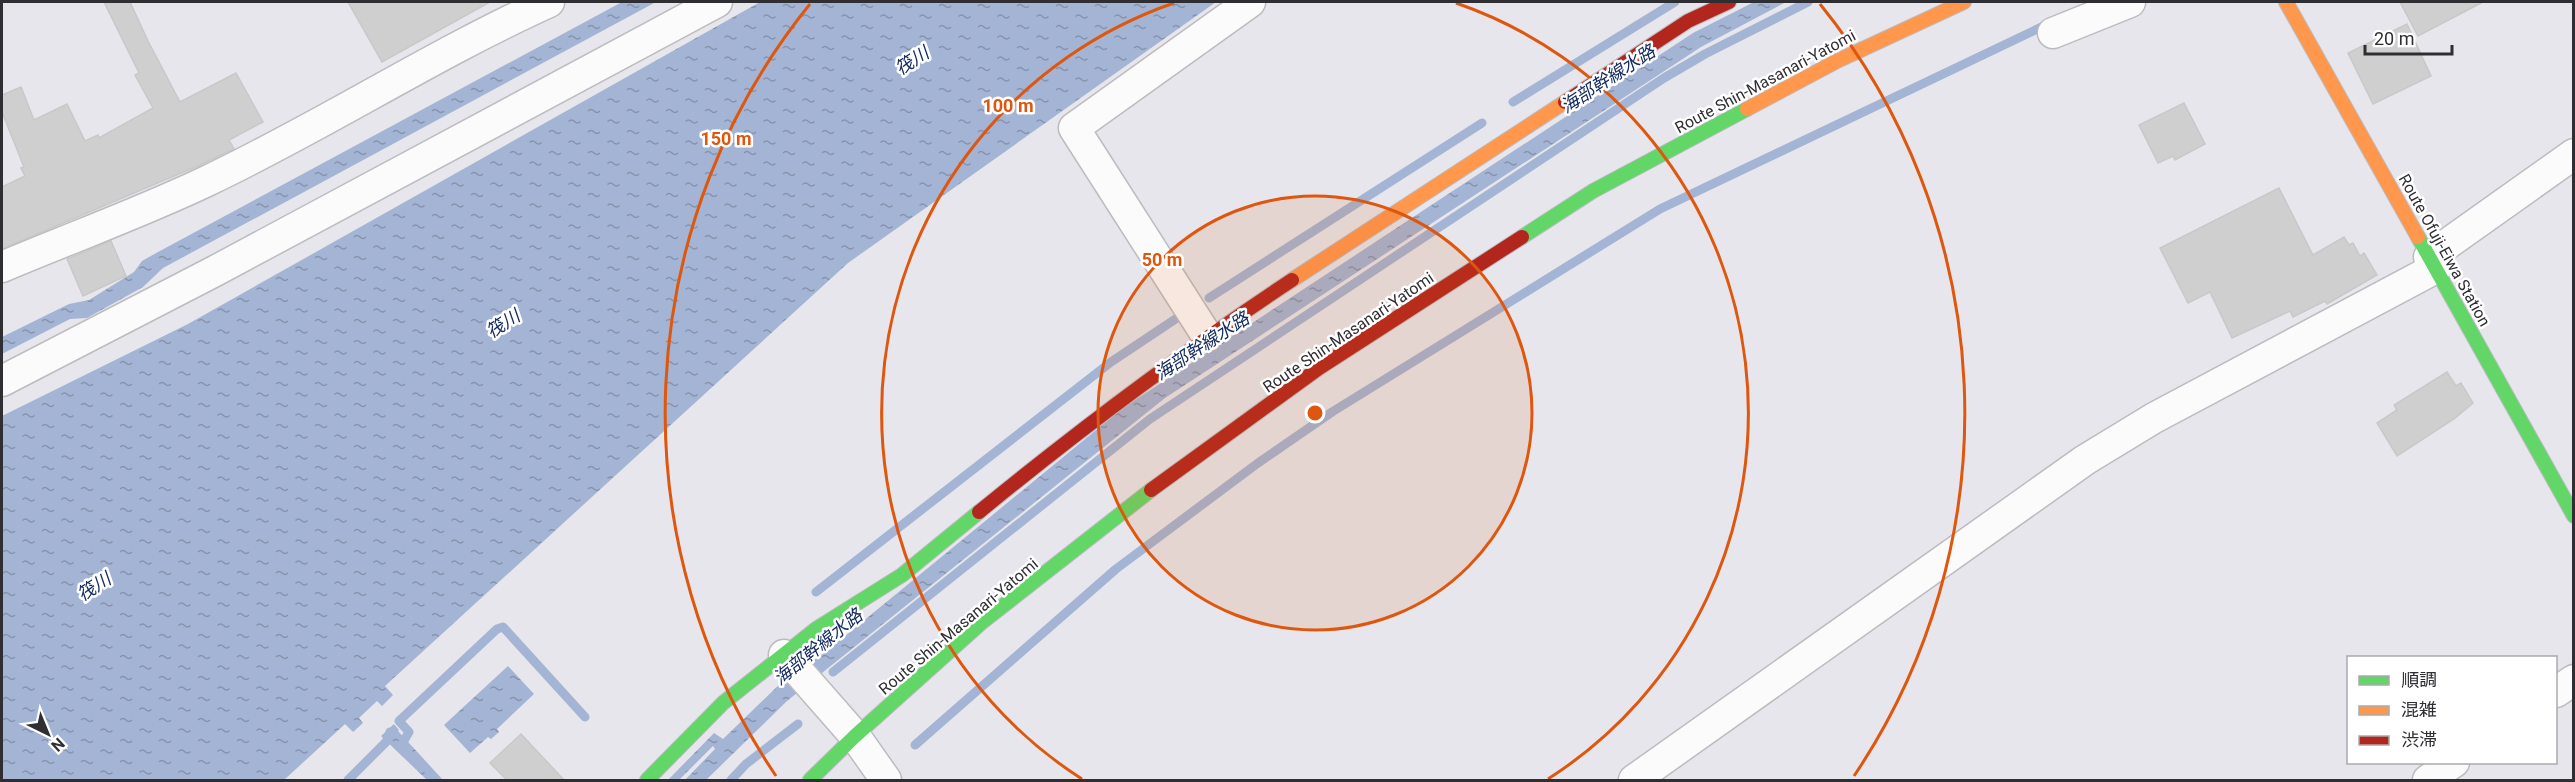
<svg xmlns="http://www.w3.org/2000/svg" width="2575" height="782" viewBox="0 0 2575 782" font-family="Roboto,'Noto Sans JP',sans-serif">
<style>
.water{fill:url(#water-ripples)}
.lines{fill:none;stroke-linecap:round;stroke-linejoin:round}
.stream{stroke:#a4b4d4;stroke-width:9}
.building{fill:#d0cfd0;stroke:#c9c8c9;stroke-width:1.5}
.street-casing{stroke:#bcbcc0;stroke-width:33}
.fast-casing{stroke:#bcbcc0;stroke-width:16}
.slow-casing{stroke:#bcbcc0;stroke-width:16}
.jam-casing{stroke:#bcbcc0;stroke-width:16}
.street{stroke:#fbfbfc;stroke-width:30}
.fast{stroke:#63d668;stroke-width:14}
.slow{stroke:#ff974d;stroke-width:14}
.jam{stroke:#b3261e;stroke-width:14}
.ring{fill:none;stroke:#df570e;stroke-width:3}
.labels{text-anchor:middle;stroke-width:5;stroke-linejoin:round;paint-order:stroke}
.street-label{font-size:16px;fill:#2e2e33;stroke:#fff}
.water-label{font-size:18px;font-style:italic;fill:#142b60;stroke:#fff}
.centre{fill:#df570e;stroke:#fff;stroke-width:3}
.ring-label{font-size:18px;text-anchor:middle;font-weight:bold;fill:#df570e;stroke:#fff;stroke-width:5;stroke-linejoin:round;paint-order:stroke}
</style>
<defs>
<pattern id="water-ripples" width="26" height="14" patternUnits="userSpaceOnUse" patternTransform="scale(1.5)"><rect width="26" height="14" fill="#a4b4d4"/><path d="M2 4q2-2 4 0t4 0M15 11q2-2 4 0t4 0" fill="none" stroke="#8693ad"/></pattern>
</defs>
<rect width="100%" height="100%" fill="#e6e6ec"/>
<g class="water">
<path d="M 622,2 L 656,2 L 163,268 L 143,287 L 87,318 L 70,319 L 2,354 L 2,337 L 69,304 L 89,300 L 134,272 L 142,261 L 158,252 Z"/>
<path d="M 760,2 L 1216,2 L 848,263 L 385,686 L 393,695 L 382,706 L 377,701 L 359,718 L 363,723 L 353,732 L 345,724 L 284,780 L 2,780 L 2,416 L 188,324 Z"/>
<path d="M 1754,2 L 1786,2 L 1701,47 L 1165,398 L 787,701 L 706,780 L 685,780 L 715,749 L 713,746 L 679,780 L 668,780 L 714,733 L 723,739 L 783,681 L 823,654 L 1123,408 L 1693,33 Z"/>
<path d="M 508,666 L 534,694 L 497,729 L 499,732 L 491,739 L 488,737 L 470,753 L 444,725 Z"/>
<path d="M 394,724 L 399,730 L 398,731 L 443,780 L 427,780 L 381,736 Z"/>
</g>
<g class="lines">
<g class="stream">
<path d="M 1513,102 L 1675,2"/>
<path d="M 1209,298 L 1482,123"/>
<path d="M 816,592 L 1111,362 L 1180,316"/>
<path d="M 833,672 L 1150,419 L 1664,78 L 1705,54 L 1808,2"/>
<path d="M 402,744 L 409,732 L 399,721 L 497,629 L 503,627 L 585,717"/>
<path d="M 915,745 L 1116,569 L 1258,463 L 1332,412 L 1660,209 L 2050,23"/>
<path d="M 348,780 L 386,742 L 390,732"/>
<path d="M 731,780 L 746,764 L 798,724"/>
</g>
</g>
<g class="building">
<path d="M 104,2 L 130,2 L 148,41 L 180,102 L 236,73 L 263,122 L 229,140 L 234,149 L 200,165 L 2,249 L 2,187 L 25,176 L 21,168 L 24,167 L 2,112 L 2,95 L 21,87 L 34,120 L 67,104 L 85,141 L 98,135 L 99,138 L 153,108 L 135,75 L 139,73 Z"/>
<path d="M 348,2 L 490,2 L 382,62 Z"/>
<path d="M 2400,2 L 2483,2 L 2418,36 Z"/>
<path d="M 2407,24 L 2431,76 L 2373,104 L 2348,53 Z"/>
<path d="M 2184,103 L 2205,144 L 2175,160 L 2173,156 L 2158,163 L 2139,125 Z"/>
<path d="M 2279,188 L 2313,255 L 2344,237 L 2349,245 L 2353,243 L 2360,256 L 2364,253 L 2377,275 L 2327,304 L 2325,301 L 2293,317 L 2290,311 L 2232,338 L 2210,292 L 2188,303 L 2160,248 Z"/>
<path d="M 111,241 L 126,276 L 83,296 L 67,259 Z"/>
<path d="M 2447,372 L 2456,386 L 2461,383 L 2473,403 L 2454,419 L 2397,456 L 2377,423 L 2397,410 L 2394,405 Z"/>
<path d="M 521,734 L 564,780 L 507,780 L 490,763 Z"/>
</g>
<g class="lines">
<defs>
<g id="street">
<path d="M 2053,33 L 2130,2"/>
<path d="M 2429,257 L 2574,154"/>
<path d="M 2,267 C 70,238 140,213 207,181 C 323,126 432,55 549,2"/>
<path d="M 1207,336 L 1074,128 L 1250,2"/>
<path d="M 2,381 L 215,271 L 717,2"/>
<path d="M 784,655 L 855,736 L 886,780"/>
<path d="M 2556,692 L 2574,680"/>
<path d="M 1634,780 L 2085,460 L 2154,418 L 2436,268"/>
<path d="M 2428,780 L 2454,762"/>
</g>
<g id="fast">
<path d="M 1522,237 L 1593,191 L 1747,109"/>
<path d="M 2418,237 L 2574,516"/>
<path d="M 647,780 L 723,703 L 816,629 L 902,575 L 979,512"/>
<path d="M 810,780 L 855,736 L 981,623 L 1151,490"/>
</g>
<g id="slow">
<path d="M 2286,2 L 2418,237"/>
<path d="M 1747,109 L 1837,61 L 1964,2"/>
<path d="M 1292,280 L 1565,102"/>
</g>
<g id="jam">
<path d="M 1565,102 L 1688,21 L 1729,2"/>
<path d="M 1151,490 L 1319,368 L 1522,237"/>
<path d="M 979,512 C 1079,430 1183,352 1292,280"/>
</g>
</defs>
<use href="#street" class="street-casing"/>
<use href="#fast" class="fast-casing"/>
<use href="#slow" class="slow-casing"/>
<use href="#jam" class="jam-casing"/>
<use href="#street" class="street"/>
<use href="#fast" class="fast"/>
<use href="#slow" class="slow"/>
<use href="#jam" class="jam"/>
</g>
<circle cx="1315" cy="413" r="217" fill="#df570e" fill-opacity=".12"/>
<g class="ring">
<circle cx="1315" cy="413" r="217"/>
<path d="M1082 779A434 434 0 0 1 1174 3M1456 3A434 434 0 0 1 1548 779"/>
<path d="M776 776A650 650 0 0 1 810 4M1820 4A650 650 0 0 1 1854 776"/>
</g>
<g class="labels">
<g class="street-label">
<text transform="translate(1765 81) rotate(-28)" y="6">Route Shin-Masanari-Yatomi</text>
<text transform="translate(2445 250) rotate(61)" y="6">Route Ofuji-Eiwa Station</text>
<text transform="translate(1348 332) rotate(-34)" y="6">Route Shin-Masanari-Yatomi</text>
<text transform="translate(958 626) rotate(-40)" y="6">Route Shin-Masanari-Yatomi</text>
</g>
<g class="water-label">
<text transform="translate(912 61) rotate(-33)" y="6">筏川</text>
<text transform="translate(1608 79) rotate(-33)" y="6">海部幹線水路</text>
<text transform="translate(503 324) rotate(-33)" y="6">筏川</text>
<text transform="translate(1202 346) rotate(-33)" y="6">海部幹線水路</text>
<text transform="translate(94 587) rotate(-33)" y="6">筏川</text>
<text transform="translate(818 647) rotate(-39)" y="6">海部幹線水路</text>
</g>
</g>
<circle cx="1315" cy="413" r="9" class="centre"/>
<g class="ring-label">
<text x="1008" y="112">100 m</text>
<text x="726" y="145">150 m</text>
<text x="1162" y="266">50 m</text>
</g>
<rect width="2575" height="782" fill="none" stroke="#2e2e33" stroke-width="6"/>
<rect x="2347" y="656" width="210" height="108" fill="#ffffff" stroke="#ababad" stroke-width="1.5"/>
<rect x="2359" y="676" width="30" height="9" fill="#63d668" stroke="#ababad" stroke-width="1.5"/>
<text x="2401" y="686" font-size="18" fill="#2e2e33">順調</text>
<rect x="2359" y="706" width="30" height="9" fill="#ff974d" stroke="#ababad" stroke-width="1.5"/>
<text x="2401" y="716" font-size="18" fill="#2e2e33">混雑</text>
<rect x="2359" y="736" width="30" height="9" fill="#b3261e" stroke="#ababad" stroke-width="1.5"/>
<text x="2401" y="746" font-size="18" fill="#2e2e33">渋滞</text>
<g transform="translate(48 734) rotate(137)" stroke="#ffffff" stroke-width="4.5" paint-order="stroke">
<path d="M0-4.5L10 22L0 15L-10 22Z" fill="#2e2e33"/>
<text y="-9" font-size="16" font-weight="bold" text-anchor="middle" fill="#2e2e33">N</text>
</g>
<path d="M2365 45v9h87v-9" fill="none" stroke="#2e2e33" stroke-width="3"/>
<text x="2374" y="45" font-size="18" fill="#2e2e33" stroke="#ffffff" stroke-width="4.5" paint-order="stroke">20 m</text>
</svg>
